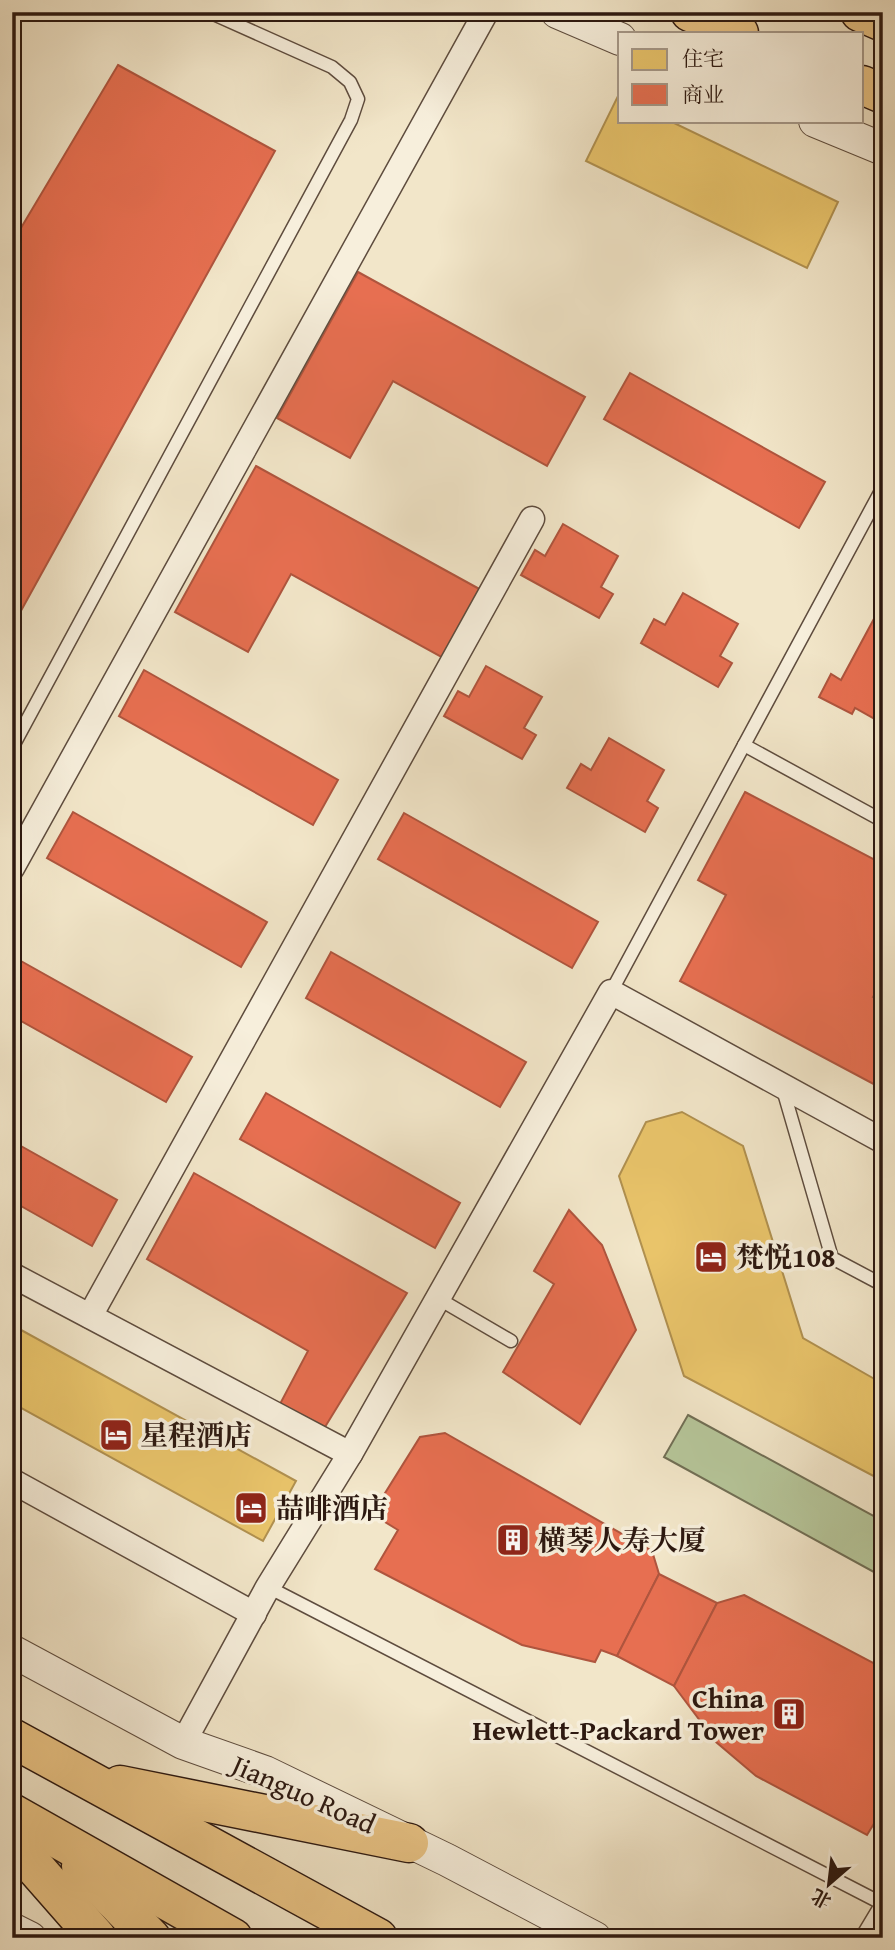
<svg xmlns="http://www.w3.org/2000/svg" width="895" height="1950" viewBox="0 0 895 1950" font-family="'Gentium Book Plus','Noto Serif SC',serif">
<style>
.green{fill:#b6c69a;stroke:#716f55;stroke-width:2}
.homes{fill:#e9c46a;stroke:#b0904f;stroke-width:2}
.shops{fill:#e76f51;stroke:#af553e;stroke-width:2}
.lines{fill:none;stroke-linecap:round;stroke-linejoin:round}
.service-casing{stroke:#5e4c3e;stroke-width:15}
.minor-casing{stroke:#5e4c3e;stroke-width:27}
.tertiary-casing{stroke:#5e4c3e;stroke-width:34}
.trunk-casing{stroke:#2c1810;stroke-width:41}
.service{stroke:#f7efdc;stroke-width:12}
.minor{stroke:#f7efdc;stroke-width:24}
.tertiary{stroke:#f7efdc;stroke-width:32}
.trunk{stroke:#e9c384;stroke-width:38}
.labels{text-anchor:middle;stroke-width:7;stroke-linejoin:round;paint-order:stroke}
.poi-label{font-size:28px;font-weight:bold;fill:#2c1810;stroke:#f7efdc;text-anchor:start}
.street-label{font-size:28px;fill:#2c1810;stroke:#f7efdc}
</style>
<rect width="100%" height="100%" fill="#f2e6c9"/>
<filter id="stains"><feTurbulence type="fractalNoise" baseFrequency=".00286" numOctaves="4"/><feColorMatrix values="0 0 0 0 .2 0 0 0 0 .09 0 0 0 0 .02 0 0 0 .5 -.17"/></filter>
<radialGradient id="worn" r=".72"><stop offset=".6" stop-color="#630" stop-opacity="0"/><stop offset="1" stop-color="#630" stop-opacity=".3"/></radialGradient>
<path class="green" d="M 688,1415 L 883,1521 L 883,1577 L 664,1457 Z"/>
<g class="homes">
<path d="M 618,96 L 620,97 L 620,121 L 670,121 L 838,202 L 807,268 L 586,161 Z"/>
<path d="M 682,1112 L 743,1146 L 803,1338 L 878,1381 L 883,1379 L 883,1481 L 684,1376 L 619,1176 L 646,1122 Z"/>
<path d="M 12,1325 L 296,1481 L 263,1541 L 12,1403 Z"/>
</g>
<g class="shops">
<path d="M 118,65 L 275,151 L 12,627 L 12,243 Z"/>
<path d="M 358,272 L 585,397 L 547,466 L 393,381 L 350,458 L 277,418 Z"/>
<path d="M 630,373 L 825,482 L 799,528 L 604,419 Z"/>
<path d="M 256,466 L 483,591 L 445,659 L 291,574 L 248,652 L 175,612 Z"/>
<path d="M 563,524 L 618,556 L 601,587 L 613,594 L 599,618 L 521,575 L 535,550 L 545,556 Z"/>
<path d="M 683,593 L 738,624 L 720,656 L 732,663 L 718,687 L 641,643 L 654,619 L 665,625 Z"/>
<path d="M 883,602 L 883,721 L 882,723 L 855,708 L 852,714 L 819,697 L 831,674 L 841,680 Z"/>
<path d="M 486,666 L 542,697 L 524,728 L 536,735 L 522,759 L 444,716 L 458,691 L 469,697 Z"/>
<path d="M 144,670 L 338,780 L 313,825 L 119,716 Z"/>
<path d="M 609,738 L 664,770 L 647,801 L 658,808 L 645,832 L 567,788 L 581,764 L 591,770 Z"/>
<path d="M 745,792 L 883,864 L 883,979 L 873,997 L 883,1002 L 883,1089 L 680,981 L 726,895 L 698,880 Z"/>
<path d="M 73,812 L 267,922 L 241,967 L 47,858 Z"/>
<path d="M 404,813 L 598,922 L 572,968 L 378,859 Z"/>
<path d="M 331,952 L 526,1062 L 500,1107 L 306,998 Z"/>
<path d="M 12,956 L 192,1057 L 166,1102 L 12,1016 Z"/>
<path d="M 266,1093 L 460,1203 L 435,1248 L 240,1139 Z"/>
<path d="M 12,1141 L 117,1200 L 92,1246 L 12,1201 Z"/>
<path d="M 194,1173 L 407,1293 L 325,1427 L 280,1404 L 308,1351 L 147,1259 Z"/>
<path d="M 569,1210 L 602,1245 L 636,1330 L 580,1424 L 503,1372 L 554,1284 L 534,1271 Z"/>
<path d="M 445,1433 L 652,1551 L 659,1574 L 617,1656 L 601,1650 L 595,1662 L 522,1645 L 375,1569 L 398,1530 L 372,1514 L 420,1437 Z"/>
<path d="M 659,1574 L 717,1603 L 674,1686 L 617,1656 Z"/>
<path d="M 744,1595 L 883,1668 L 883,1809 L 867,1835 L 756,1776 L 716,1742 L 674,1686 L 717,1603 Z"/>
</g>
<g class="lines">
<defs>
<g id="service">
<path d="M 744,745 L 883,821"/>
<path d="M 12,748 L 351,120 L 358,99 L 350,82 L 332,67 L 209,12"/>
<path d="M 611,992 L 883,487"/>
<path d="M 782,1086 L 832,1258 L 883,1285"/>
<path d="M 439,1299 L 511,1341"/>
<path d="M 268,1587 L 883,1904"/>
<path d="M 861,1938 L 882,1903"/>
</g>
<g id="minor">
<path d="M 12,868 L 486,12"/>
<path d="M 12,1275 L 350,1454"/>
<path d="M 90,1316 L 532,519"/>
<path d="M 12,1481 L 254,1614"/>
<path d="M 183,1743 L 268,1587 L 350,1454 L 611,992 L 883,1141"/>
</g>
<g id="tertiary">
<path d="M 557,12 L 620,39"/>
<path d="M 815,121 L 883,149"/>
<path d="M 12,1651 L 183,1743 L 265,1772 L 447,1860 L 595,1938"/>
<path d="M 12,1929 L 30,1938"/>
</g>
<g id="trunk">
<path d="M 690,12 L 739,33"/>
<path d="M 860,12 L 883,22"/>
<path d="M 862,85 L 883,94"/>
<path d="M 12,1738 L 378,1938"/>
<path d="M 120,1785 L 409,1843"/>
<path d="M 12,1813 L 233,1938"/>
<path d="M 12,1841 L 97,1938"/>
<path d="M 81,1866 L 151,1938"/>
</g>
</defs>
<use href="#service" class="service-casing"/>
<use href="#minor" class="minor-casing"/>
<use href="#tertiary" class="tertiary-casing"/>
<use href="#trunk" class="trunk-casing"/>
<use href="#service" class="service"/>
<use href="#minor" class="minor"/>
<use href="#tertiary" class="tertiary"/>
<use href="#trunk" class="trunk"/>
</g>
<defs>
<symbol id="hotel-square" viewBox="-11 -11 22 22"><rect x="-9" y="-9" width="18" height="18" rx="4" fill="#8f2418" stroke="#f7efdc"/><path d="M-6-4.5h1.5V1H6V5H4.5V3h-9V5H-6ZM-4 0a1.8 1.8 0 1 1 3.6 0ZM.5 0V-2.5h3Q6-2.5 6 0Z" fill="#fff"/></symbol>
<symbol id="building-square" viewBox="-11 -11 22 22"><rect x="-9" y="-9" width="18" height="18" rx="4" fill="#8f2418" stroke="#f7efdc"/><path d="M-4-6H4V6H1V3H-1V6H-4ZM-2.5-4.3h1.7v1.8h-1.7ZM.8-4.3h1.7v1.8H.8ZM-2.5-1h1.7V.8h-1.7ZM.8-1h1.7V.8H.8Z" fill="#fff"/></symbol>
</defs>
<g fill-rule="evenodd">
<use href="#hotel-square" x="692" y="1238" width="38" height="38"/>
<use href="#hotel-square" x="97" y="1416" width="38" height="38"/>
<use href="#hotel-square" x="232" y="1489" width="38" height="38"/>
<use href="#building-square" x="494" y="1521" width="38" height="38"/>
<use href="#building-square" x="770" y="1695" width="38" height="38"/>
</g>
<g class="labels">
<g class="poi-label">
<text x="736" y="1267">梵悦108</text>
<text x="140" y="1445">星程酒店</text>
<text x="276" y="1518">喆啡酒店</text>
<text x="538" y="1550">横琴人寿大厦</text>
<text x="764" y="1708" text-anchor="end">China<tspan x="764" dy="32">Hewlett-Packard Tower</tspan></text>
</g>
<g class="street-label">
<text transform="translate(304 1794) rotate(24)" y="10">Jianguo Road</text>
</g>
</g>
<rect width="895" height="1950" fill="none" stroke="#f2e6c9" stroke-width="42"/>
<rect x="14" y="14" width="867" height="1922" fill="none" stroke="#2c1810" stroke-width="3.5"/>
<rect x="21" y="21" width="853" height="1908" fill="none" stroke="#2c1810" stroke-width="2"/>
<rect x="618" y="32" width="245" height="91" fill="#f7efdc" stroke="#a6998a" stroke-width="2"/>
<rect x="632" y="49" width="35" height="21" fill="#e9c46a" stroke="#a6998a" stroke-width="2"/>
<text x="682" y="66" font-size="21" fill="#2c1810">住宅</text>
<rect x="632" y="84" width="35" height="21" fill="#e76f51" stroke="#a6998a" stroke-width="2"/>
<text x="682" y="102" font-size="21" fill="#2c1810">商业</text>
<g transform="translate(829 1884) rotate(208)" stroke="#f7efdc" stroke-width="5" paint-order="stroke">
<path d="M0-5L12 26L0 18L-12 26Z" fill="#2c1810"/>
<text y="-10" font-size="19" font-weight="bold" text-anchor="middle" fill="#2c1810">北</text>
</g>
<rect width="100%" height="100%" filter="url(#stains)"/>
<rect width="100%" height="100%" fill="url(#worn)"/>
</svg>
